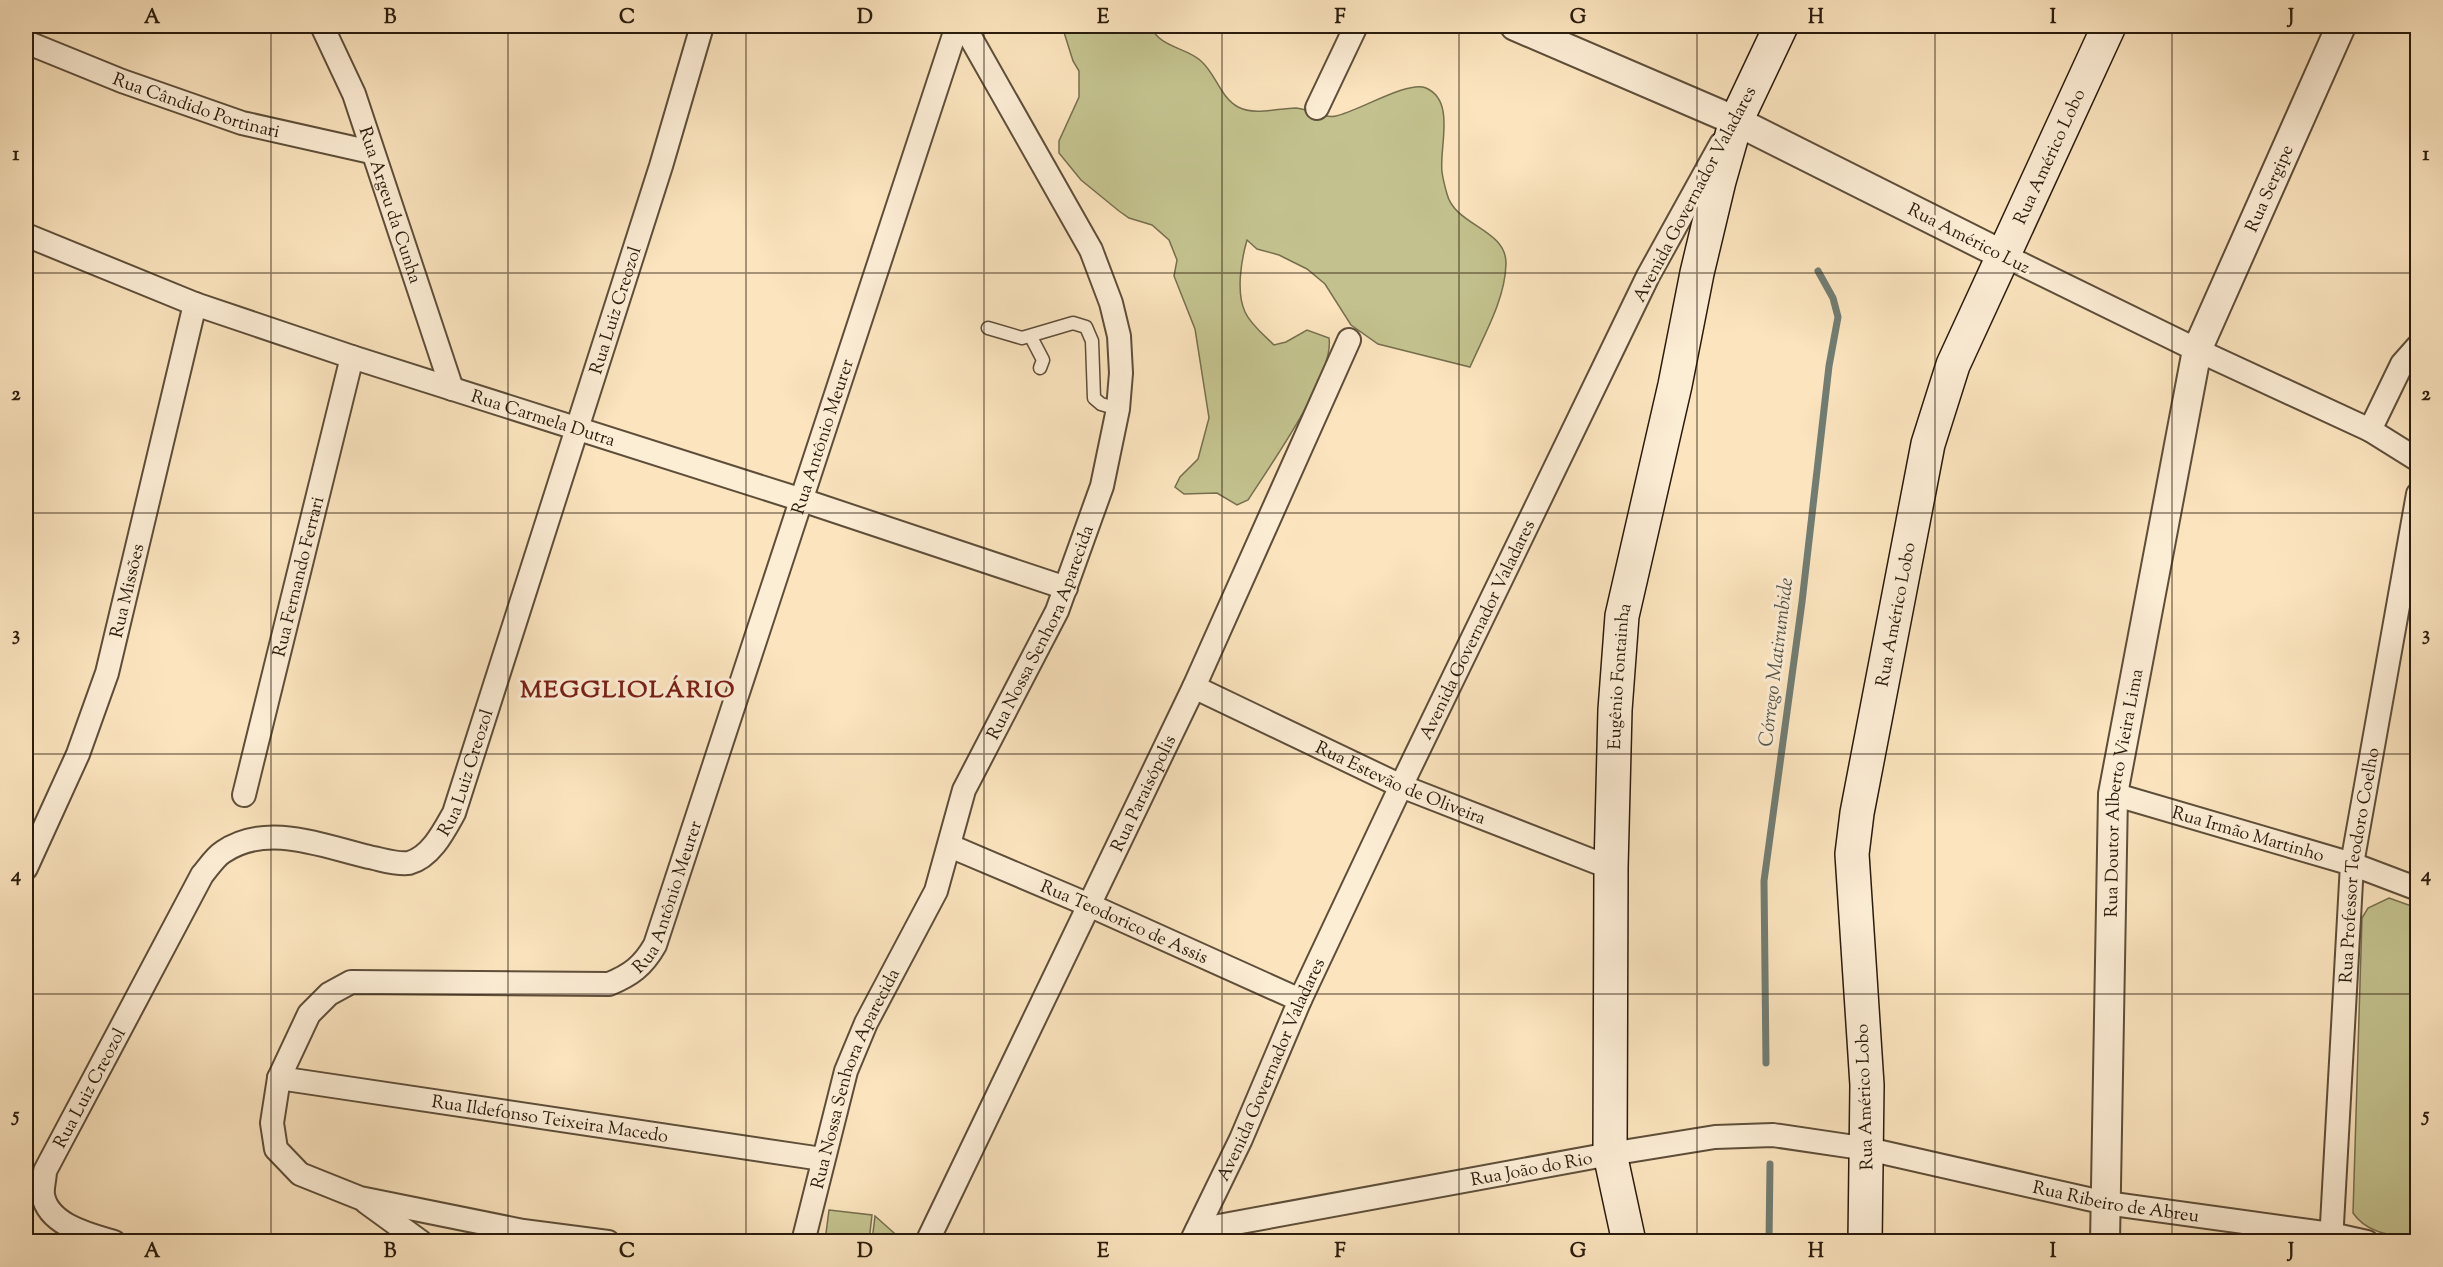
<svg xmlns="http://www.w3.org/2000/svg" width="2443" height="1267" viewBox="0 0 2443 1267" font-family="'Sorts Mill Goudy',serif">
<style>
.green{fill:#c3c28e;stroke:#766f4e;stroke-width:1.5}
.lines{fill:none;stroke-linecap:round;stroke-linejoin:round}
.stream{stroke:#717d73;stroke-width:7}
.service-casing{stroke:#5e4e39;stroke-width:15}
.minor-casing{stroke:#5e4e39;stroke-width:26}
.tertiary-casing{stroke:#5e4e39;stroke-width:32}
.secondary-casing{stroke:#2a1c0d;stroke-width:36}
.service{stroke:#fcedd5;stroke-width:12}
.minor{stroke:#fcedd5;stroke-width:22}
.tertiary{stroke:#fcedd5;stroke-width:28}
.secondary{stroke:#fcedd5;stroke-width:33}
.grid{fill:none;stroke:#2a1c0d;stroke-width:1.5;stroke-opacity:0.55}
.labels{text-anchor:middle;stroke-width:6;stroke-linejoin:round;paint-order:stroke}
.street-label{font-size:18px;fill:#2a1c0d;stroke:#fcedd5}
.water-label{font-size:20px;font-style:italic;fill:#535548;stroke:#fcedd5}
.district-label{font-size:24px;font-weight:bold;letter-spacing:1.5px;fill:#7a1f14;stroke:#fcedd5}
.neatline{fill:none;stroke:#2a1c0d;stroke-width:2}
.grid-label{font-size:20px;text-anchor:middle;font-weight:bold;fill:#2a1c0d}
</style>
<rect width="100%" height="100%" fill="#fbe4be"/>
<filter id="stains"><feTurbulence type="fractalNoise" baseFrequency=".00333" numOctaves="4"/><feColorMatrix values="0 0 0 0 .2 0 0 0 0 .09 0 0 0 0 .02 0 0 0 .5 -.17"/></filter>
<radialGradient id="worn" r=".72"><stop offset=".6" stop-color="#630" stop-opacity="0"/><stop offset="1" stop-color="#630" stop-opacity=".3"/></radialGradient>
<g class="green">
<path d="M 1062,26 L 1151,26 C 1159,48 1186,47 1201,61 C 1216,74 1220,97 1238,107 C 1255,116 1278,108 1296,108 C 1309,109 1324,119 1336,116 C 1357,112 1408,80 1426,88 C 1456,101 1439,147 1442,172 C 1443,179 1445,187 1447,194 C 1455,226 1507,229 1506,264 C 1505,300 1484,335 1470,367 L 1378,344 L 1351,325 L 1325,284 L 1307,269 L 1279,255 L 1257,249 L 1247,240 C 1241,261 1236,292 1245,312 C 1251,325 1264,335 1274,345 L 1286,342 L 1307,330 L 1329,338 C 1335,375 1269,467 1248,500 L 1237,505 L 1217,493 L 1184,494 L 1175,487 L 1180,477 L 1198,459 L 1209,418 L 1195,329 L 1174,276 L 1177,260 L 1169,240 L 1152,225 L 1129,218 L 1119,211 L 1081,180 L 1059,153 L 1059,141 L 1079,97 L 1079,71 L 1073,61 Z"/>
<path d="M 2389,898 L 2417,908 L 2417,1239 C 2394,1235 2368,1235 2353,1213 L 2362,918 L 2368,908 Z"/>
<path d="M 829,1210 L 872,1215 L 869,1241 L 825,1241 Z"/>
<path d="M 875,1216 L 903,1241 L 872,1241 Z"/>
</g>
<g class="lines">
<g class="stream">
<path d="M 1766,1063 L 1764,881 L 1802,602 L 1829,366 L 1838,317 L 1833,298 L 1818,271"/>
<path d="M 1769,1242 L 1770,1164"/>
</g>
<defs>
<g id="service">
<path d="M 988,328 L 1022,338 L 1073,323 L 1086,327 L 1092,341 L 1094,398 L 1101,404 L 1118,409"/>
<path d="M 1031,337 L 1043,360 L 1040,368"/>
</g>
<g id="minor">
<path id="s1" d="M 322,26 L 354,94 L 452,389"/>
<path id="s2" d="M 26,42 L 122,81 L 242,123 L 371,152"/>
<path d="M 1317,108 L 1356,26"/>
<path id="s3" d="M 26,235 L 195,304 L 352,357 L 802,500 L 1066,588"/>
<path d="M 2003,255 L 2197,350 L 2370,430 L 2418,460"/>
<path d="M 2370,430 L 2402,364 L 2418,346"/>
<path id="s4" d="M 1194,687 L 1401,786 L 1611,868"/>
<path id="s5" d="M 2113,794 L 2352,864 L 2418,889"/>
<path id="s6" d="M 244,795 L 352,357"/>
<path id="s7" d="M 950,846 L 1089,905 L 1300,1000"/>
<path id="s8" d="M 26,868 L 78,754 L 107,673 L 195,304"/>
<path id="s9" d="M 279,1078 L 822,1159"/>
<path d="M 366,1202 L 421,1242"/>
<path id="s10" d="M 1197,1230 L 1610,1154 L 1715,1137 L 1773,1135 L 1868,1149 L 2106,1203 L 2331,1234 L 2367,1242"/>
<path id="s11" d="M 114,1242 C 90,1235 48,1225 43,1195 C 42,1188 45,1178 45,1171 L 202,875 C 208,868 215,857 223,852 C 267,822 322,846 369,857 C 380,859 397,865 409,863 C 431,857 444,831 454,813 L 661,166 L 702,26"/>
<path id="s12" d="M 608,1242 L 523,1231 L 360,1198 L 300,1174 L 276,1149 L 272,1123 L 279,1078 L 309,1014 L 329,994 L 351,982 L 609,984 C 631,975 643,966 655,945 L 957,26"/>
<path id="s13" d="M 803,1242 L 846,1071 L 866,1023 L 936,891 L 964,790 L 1057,611 L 1102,486 L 1118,409 L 1121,373 L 1119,336 L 1111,303 L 1091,250 L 964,26"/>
<path id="s14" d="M 927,1242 L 1194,687 L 1349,340"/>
<path id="s15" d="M 1191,1242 L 1241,1139 L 1300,1000 L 1401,786 L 1648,276 L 1721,144"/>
<path id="s16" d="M 2331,1242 L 2352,864 L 2418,494"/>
</g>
<g id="tertiary">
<path d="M 1515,26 L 1736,121 L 2003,255"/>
<path id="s17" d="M 2105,1242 L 2113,794 L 2197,350 L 2341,26"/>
</g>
<g id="secondary">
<path id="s18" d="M 1629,1242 L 1610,1154 L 1611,868 L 1615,710 L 1622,616 L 1675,385 L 1697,273 L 1719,181 L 1736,121 L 1781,26"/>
<path id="s19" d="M 1865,1242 L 1867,1085 L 1852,854 L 1857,813 L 1928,444 L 1953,365 L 2109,26"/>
</g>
</defs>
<use href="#service" class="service-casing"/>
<use href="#minor" class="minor-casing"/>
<use href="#tertiary" class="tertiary-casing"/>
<use href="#secondary" class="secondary-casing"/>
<use href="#service" class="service"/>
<use href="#minor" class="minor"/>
<use href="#tertiary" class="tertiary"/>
<use href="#secondary" class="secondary"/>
</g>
<path class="grid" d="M 271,26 L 271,1242M 508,26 L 508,1242M 746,26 L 746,1242M 984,26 L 984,1242M 1222,26 L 1222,1242M 1459,26 L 1459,1242M 1697,26 L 1697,1242M 1935,26 L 1935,1242M 2172,26 L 2172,1242M 26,273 L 2418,273M 26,513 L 2418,513M 26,754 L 2418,754M 26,994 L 2418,994"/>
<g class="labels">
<g class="street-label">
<text dy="6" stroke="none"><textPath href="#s2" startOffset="182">Rua Cândido Portinari</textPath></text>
<text dy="6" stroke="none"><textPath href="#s19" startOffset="1118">Rua Américo Lobo</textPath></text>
<text dy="6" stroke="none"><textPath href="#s17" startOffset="1077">Rua Sergipe</textPath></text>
<text transform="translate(1694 194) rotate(-62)" y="6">Avenida Governador Valadares</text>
<text dy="6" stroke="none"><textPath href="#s1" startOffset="192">Rua Argeu da Cunha</textPath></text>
<text transform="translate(1969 238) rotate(27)" y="6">Rua Américo Luz</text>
<text dy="6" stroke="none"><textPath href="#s11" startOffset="1269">Rua Luiz Creozol</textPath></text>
<text dy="6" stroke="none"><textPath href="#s3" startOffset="549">Rua Carmela Dutra</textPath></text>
<text dy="6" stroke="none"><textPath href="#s12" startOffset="1402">Rua Antônio Meurer</textPath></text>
<text dy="6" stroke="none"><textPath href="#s6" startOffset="225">Rua Fernando Ferrari</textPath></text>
<text dy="6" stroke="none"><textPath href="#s8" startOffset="296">Rua Missões</textPath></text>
<text dy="6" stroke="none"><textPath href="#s19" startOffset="632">Rua Américo Lobo</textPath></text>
<text dy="6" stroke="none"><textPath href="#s15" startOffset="676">Avenida Governador Valadares</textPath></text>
<text dy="6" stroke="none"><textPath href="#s13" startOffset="658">Rua Nossa Senhora Aparecida</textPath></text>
<text dy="6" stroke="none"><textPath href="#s18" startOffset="568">Eugênio Fontainha</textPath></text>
<text dy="6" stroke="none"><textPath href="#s11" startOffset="783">Rua Luiz Creozol</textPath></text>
<text dy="6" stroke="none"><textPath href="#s4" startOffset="228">Rua Estevão de Oliveira</textPath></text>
<text dy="6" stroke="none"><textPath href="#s14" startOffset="498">Rua Paraisópolis</textPath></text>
<text dy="6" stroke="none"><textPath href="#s17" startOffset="450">Rua Doutor Alberto Vieira Lima</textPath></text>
<text dy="6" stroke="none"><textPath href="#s5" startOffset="141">Rua Irmão Martinho</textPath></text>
<text dy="6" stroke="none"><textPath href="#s16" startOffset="378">Rua Professor Teodoro Coelho</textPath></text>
<text dy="6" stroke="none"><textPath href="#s12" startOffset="916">Rua Antônio Meurer</textPath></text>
<text dy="6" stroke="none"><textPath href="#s7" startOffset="190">Rua Teodorico de Assis</textPath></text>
<text dy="6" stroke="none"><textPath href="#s15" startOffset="190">Avenida Governador Valadares</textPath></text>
<text dy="6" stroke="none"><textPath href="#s13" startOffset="172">Rua Nossa Senhora Aparecida</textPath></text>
<text dy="6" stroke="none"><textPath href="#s11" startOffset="208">Rua Luiz Creozol</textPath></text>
<text transform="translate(1864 1097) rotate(-92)" y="6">Rua Américo Lobo</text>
<text dy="6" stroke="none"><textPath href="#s9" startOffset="274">Rua Ildefonso Teixeira Macedo</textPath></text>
<text dy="6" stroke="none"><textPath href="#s10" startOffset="340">Rua João do Rio</textPath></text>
<text dy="6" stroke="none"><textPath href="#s10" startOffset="934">Rua Ribeiro de Abreu</textPath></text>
</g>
<g class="water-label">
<text transform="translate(1775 662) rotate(-83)" y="7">Córrego Matirumbide</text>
</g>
<g class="district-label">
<text x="628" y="697">MEGGLIOLÁRIO</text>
</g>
</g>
<rect width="2443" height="1267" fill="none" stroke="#fbe4be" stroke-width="66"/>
<rect x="33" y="33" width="2377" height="1201" class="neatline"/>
<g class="grid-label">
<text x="152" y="23">A</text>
<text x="390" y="23">B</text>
<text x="627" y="23">C</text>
<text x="865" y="23">D</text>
<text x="1103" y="23">E</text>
<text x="1340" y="23">F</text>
<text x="1578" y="23">G</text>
<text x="1816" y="23">H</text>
<text x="2053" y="23">I</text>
<text x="2291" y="23">J</text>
<text x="16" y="160">1</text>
<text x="2426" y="160">1</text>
<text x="16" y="400">2</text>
<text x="2426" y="400">2</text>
<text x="16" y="640">3</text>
<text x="2426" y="640">3</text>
<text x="16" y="881">4</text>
<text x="2426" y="881">4</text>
<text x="16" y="1121">5</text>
<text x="2426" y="1121">5</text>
<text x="152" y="1257">A</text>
<text x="390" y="1257">B</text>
<text x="627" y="1257">C</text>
<text x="865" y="1257">D</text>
<text x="1103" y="1257">E</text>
<text x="1340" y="1257">F</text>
<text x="1578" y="1257">G</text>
<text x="1816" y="1257">H</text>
<text x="2053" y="1257">I</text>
<text x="2291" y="1257">J</text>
</g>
<rect width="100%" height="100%" filter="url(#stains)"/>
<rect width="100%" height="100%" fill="url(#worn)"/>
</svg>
